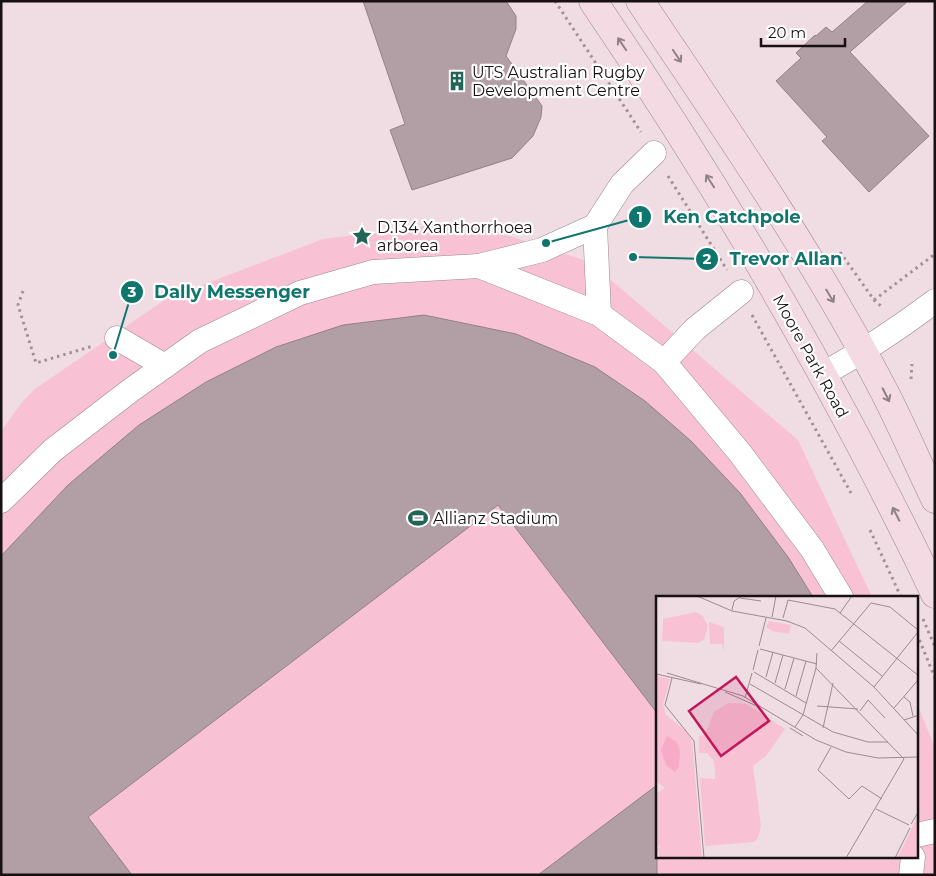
<svg xmlns="http://www.w3.org/2000/svg" width="936" height="876" viewBox="0 0 936 876" font-family="Montserrat,sans-serif">
<style>
.green{fill:#f8c2d4}
.building{fill:#b29fa5;stroke:#928186}
.lines{fill:none;stroke-linecap:round;stroke-linejoin:round}
.street-casing{stroke:#99878d;stroke-width:25}
.secondary-casing{stroke:#99878d;stroke-width:29}
.path{stroke:#9f9196;stroke-width:3;stroke-dasharray:2.5 4;stroke-linecap:butt}
.street{stroke:#fff;stroke-width:24}
.secondary{stroke:#f4dae3;stroke-width:28}
.oneway{stroke:#918085}
.labels{text-anchor:middle;stroke-width:4.5;stroke-linejoin:round;paint-order:stroke}
.poi-label{font-size:16px;fill:#171113;stroke:#fff;text-anchor:start}
.street-label{font-size:16px;fill:#171113;stroke:#fff}
.inset-road{fill:none;stroke:#998b90;stroke-width:1}
.view{fill:#c2185b;fill-opacity:0.15;stroke:#c2185b;stroke-width:2.5}
.inset-edge{fill:none;stroke:#171113;stroke-width:2.5}
.leader{fill:none;stroke:#0f766e;stroke-width:2}
.callout-dot{fill:#0f766e;stroke:#fff;stroke-width:2}
.mark-label{font-size:15px;text-anchor:middle;font-weight:bold;fill:#fff}
.callout-label{font-size:18px;text-anchor:middle;font-weight:bold;fill:#0f766e;stroke:#fff;stroke-width:4.5;stroke-linejoin:round;paint-order:stroke}
</style>
<rect width="100%" height="100%" fill="#f0dde3"/>
<path class="green" d="M 451,223 L 491,230 L 590,262 L 798,440 L 872,597 L 657,597 L 657,857 L 917,857 L 917,703 L 935,748 L 935,875 L 1,875 L 1,431 L 23,401 L 35,389 L 166,299 L 323,239 Z"/>
<g class="building">
<path d="M 363,1 L 506,1 L 516,16 L 516,29 L 506,56 L 542,106 L 541,117 L 533,136 L 512,158 L 412,190 L 390,130 L 405,124 Z"/>
<path d="M 868,1 L 908,1 L 850,52 L 929,136 L 869,192 L 822,141 L 827,137 L 776,81 L 801,58 L 796,53 L 815,35 L 816,36 L 826,27 L 832,32 Z"/>
<path d="M 424,315 L 516,334 L 595,367 L 645,401 L 691,441 L 740,493 L 788,557 L 813,597 L 657,597 L 657,713 L 498,505 L 88,817 L 132,875 L 1,875 L 1,556 L 68,485 L 139,425 L 206,382 L 276,347 L 343,325 Z"/>
<path d="M 657,785 L 657,875 L 538,875 Z"/>
</g>
<g class="lines">
<defs>
<g id="street">
<path d="M 479,266 L 542,250 L 595,226"/>
<path d="M 599,314 L 595,226 L 622,184 L 654,153"/>
<path d="M 117,338 L 165,366"/>
<path d="M 664,362 L 695,329 L 741,292"/>
<path d="M 823,374 C 863,352 898,329 935,301"/>
<path d="M 1,501 L 53,450 L 131,390 L 200,341 L 300,293 L 373,272 L 479,266 L 599,314 L 664,362 L 740,453 L 812,549 L 841,597"/>
<path d="M 917,835 L 935,831"/>
<path d="M 911,875 L 913,857"/>
</g>
<g id="secondary">
<path d="M 593,1 C 691,145 781,294 862,448 C 887,496 912,544 935,594"/>
<path d="M 640,1 C 726,129 814,256 885,393 C 903,428 918,464 935,499"/>
</g>
</defs>
<use href="#street" class="street-casing"/>
<use href="#secondary" class="secondary-casing"/>
<g class="path">
<path d="M 555,1 L 641,132"/>
<path d="M 668,176 L 727,270"/>
<path d="M 840,252 L 874,300 L 881,306"/>
<path d="M 23,291 L 18,305 L 36,363 L 93,346"/>
<path d="M 874,300 L 935,254"/>
<path d="M 752,315 L 851,493"/>
<path d="M 911,379 L 912,364"/>
<path d="M 870,530 L 901,597"/>
<path d="M 923,619 L 935,647"/>
<path d="M 917,634 L 935,678"/>
</g>
<use href="#street" class="street"/>
<use href="#secondary" class="secondary"/>
</g>
<defs><path id="oneway-shaft" d="M-6 0H5M1.5-3L5.5 0L1.5 3" fill="none" stroke-width="1.6" stroke-linecap="round" stroke-linejoin="round" transform="scale(1.25)"/></defs>
<g class="oneway">
<use href="#oneway-shaft" transform="translate(622 44) rotate(-124)"/>
<use href="#oneway-shaft" transform="translate(677 56) rotate(56)"/>
<use href="#oneway-shaft" transform="translate(710 181) rotate(-123)"/>
<use href="#oneway-shaft" transform="translate(830 296) rotate(59)"/>
<use href="#oneway-shaft" transform="translate(886 395) rotate(63)"/>
<use href="#oneway-shaft" transform="translate(896 514) rotate(-117)"/>
</g>
<defs>
<symbol id="building-bare" viewBox="-9 -9 18 18"><path d="M-4-6H4V6H1V3H-1V6H-4ZM-2.5-4.3h1.7v1.8h-1.7ZM.8-4.3h1.7v1.8H.8ZM-2.5-1h1.7V.8h-1.7ZM.8-1h1.7V.8H.8Z" fill="#216557" stroke="#fff" stroke-width="2.5" paint-order="stroke"/></symbol>
<symbol id="sight-bare" viewBox="-9 -9 18 18"><path d="M0-6L1.8-2.2L6-1.7L2.9 1.2L3.7 5.4L0 3.3L-3.7 5.4L-2.9 1.2L-6-1.7L-1.8-2.2Z" fill="#216557" stroke="#fff" stroke-width="2.5" paint-order="stroke"/></symbol>
<symbol id="stadium-bare" viewBox="-9 -9 18 18"><path d="M0-5a6.5 5 0 1 0 0 10a6.5 5 0 1 0 0-10ZM-3.5-1.8h7v3.6h-7Z" fill="#216557" stroke="#fff" stroke-width="2.5" paint-order="stroke"/></symbol>
</defs>
<g fill-rule="evenodd">
<use href="#building-bare" x="443" y="67" width="28" height="28"/>
<use href="#sight-bare" x="348" y="222" width="28" height="28"/>
<use href="#stadium-bare" x="404" y="504" width="28" height="28"/>
</g>
<g class="labels">
<g class="poi-label">
<text x="472" y="78">UTS Australian Rugby<tspan x="472" dy="18">Development Centre</tspan></text>
<text x="377" y="233">D.134 Xanthorrhoea<tspan x="377" dy="18">arborea</tspan></text>
<text x="433" y="524">Allianz Stadium</text>
</g>
<g class="street-label">
<text transform="translate(811 356) rotate(61)" y="6">Moore Park Road</text>
</g>
</g>
<g transform="translate(656 596)">
<rect width="262" height="262" fill="#f0dde3"/>
<path d="M 40,16 L 47,20 L 52,30 L 48,44 L 42,47 L 6,45 L 7,23 ZM 113,25 L 135,29 L 133,38 L 116,35 L 110,31 ZM 53,26 L 68,31 L 68,55 L 66,48 L 54,48 ZM 0,80 L 14,83 L 7,108 L 10,119 L 30,135 L 36,145 L 46,262 L 4,262 L 2,255 L 2,262 L 0,252 L 6,251 L 0,250 L 0,197 L 9,192 L 0,185 ZM 72,107 L 90,108 L 129,133 L 110,160 L 97,170 L 105,230 L 102,242 L 98,246 L 49,250 L 44,182 L 59,183 L 59,173 L 58,165 L 51,157 L 43,157 L 43,140 L 49,139 L 58,116 ZM 262,219 L 262,262 L 241,262 L 248,249 Z" fill="#f8c2d4"/>
<path d="M 11,140 L 21,146 L 24,155 L 23,171 L 19,176 L 10,169 L 5,154 Z" fill="#f8abc6"/>
<path class="inset-road" d="M 41,0 L 76,15 L 131,25 L 149,32 L 218,91 L 263,140M 84,2 L 105,5M 215,7 L 234,11 L 262,34M 76,14 L 78,5 L 86,0M 184,17 L 196,0M 116,21 L 120,0M 127,22 L 132,4 L 179,13 L 263,80M 183,45 L 226,80M 103,50 L 110,22M 104,53 L 161,68M 175,55 L 215,7M 160,72 L 248,163 L 190,262M 97,74 L 102,54M 98,76 L 150,107M 11,77 L 87,100 L 160,144 L 190,156 L 222,162 L 263,161M 0,78 L 45,88M 110,81 L 117,56M 16,82 L 9,109 L 38,145 L 48,262M 119,87 L 127,59M 94,88 L 177,136 L 212,146 L 232,146M 218,91 L 262,36M 129,93 L 138,62M 69,96 L 101,110M 140,100 L 150,65M 248,101 L 254,106 L 257,120M 89,102 L 96,77M 161,110 L 202,113M 238,112 L 263,83M 204,115 L 212,104 L 229,122M 248,124 L 263,119M 139,131 L 147,119 L 160,72 L 161,57M 134,132 L 147,140M 167,132 L 177,87M 175,151 L 162,174 L 193,203 L 206,190 L 226,203M 220,213 L 253,229M 255,228 L 263,215M 239,262 L 254,232"/>
<path class="view" d="M 80,81 L 113,125 L 65,160 L 33,115 Z"/>
<rect width="262" height="262" class="inset-edge"/>
</g>
<path class="leader" d="M546 243L640 217M633 257L707 259M113 355L132 292"/>
<g class="callout-dot">
<circle cx="546" cy="243" r="5"/>
<circle cx="633" cy="257" r="5"/>
<circle cx="113" cy="355" r="5"/>
<circle cx="640" cy="217" r="12"/>
<circle cx="707" cy="259" r="12"/>
<circle cx="132" cy="292" r="12"/>
</g>
<g class="mark-label">
<text x="640" y="222">1</text>
<text x="707" y="264">2</text>
<text x="132" y="297">3</text>
</g>
<g class="callout-label">
<text x="732" y="223">Ken Catchpole</text>
<text x="786" y="265">Trevor Allan</text>
<text x="232" y="298">Dally Messenger</text>
</g>
<rect width="936" height="876" fill="none" stroke="#171113" stroke-width="5"/>
<path d="M761 38v8h84v-8" fill="none" stroke="#171113" stroke-width="2.5"/>
<text x="768" y="38" font-size="15" fill="#171113" stroke="#ffffff" stroke-width="4" paint-order="stroke">20 m</text>
</svg>
